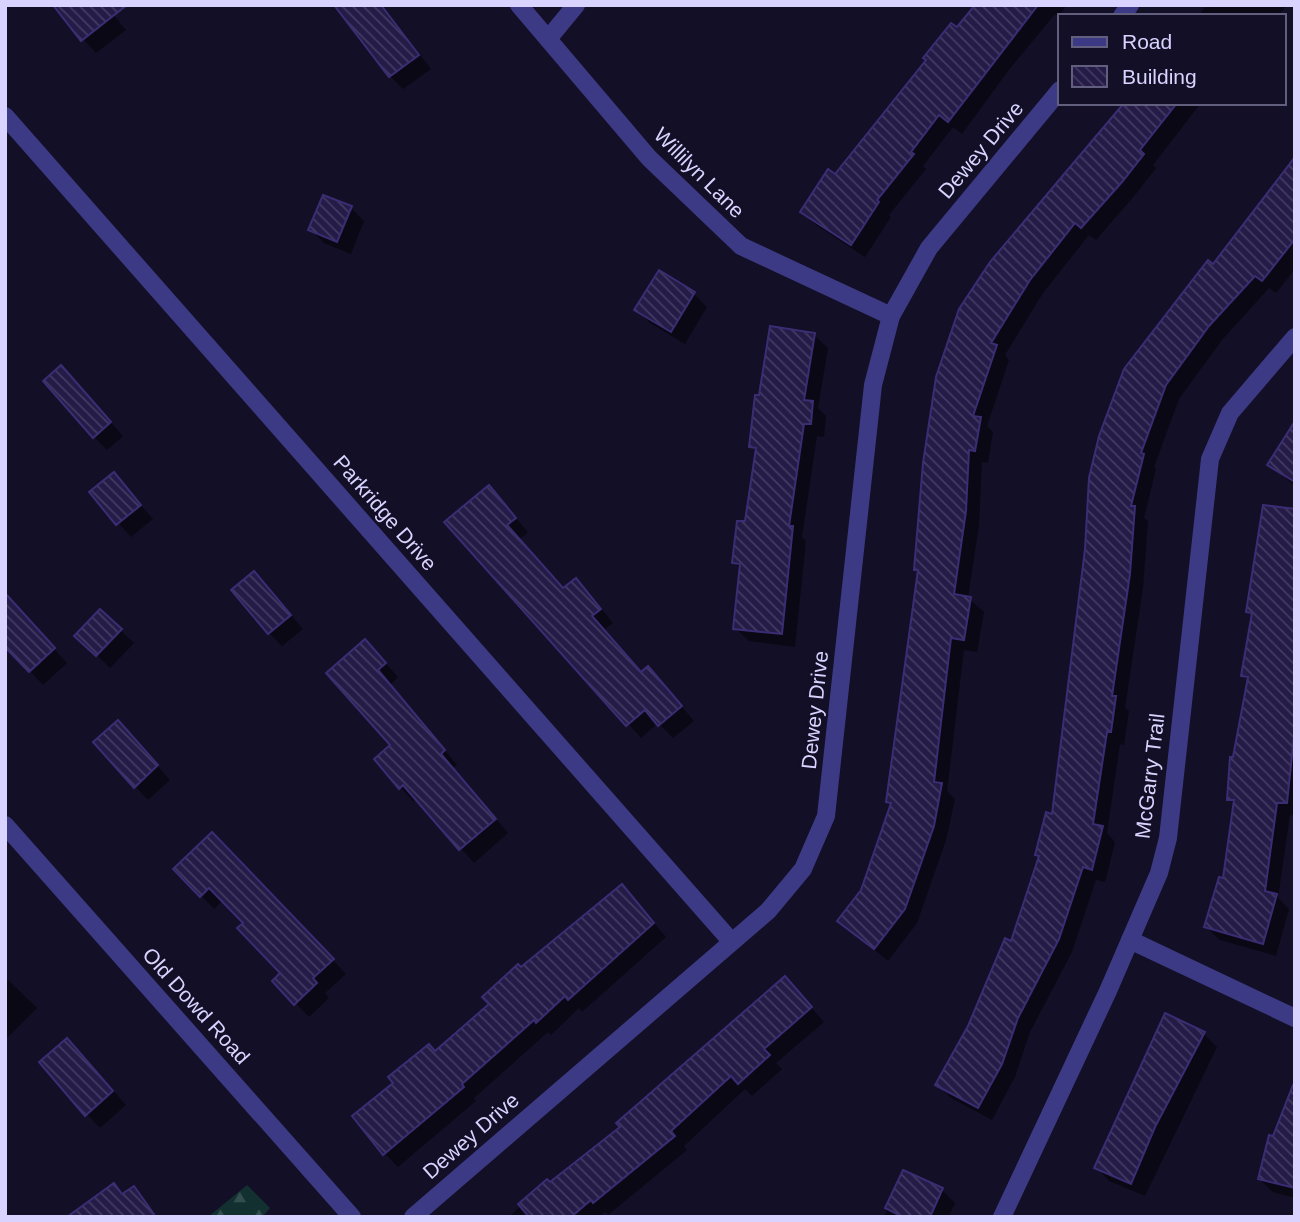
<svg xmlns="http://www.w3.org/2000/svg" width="1300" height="1222" viewBox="0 0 1300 1222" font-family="Arial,sans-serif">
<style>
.forest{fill:url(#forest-firs)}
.shadow{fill:#0007}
.building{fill:url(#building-back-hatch);stroke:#3b2d73;stroke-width:2}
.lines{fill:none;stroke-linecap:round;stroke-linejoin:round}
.minor{stroke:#3d3a85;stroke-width:18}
.labels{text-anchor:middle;stroke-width:5;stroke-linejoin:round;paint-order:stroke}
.street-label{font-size:21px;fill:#d9d4ff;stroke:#130f26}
</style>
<defs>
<pattern id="forest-firs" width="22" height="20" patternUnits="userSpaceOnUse" patternTransform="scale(1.75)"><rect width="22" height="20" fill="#12302f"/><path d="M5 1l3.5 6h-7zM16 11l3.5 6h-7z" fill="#344d4e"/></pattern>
<pattern id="building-back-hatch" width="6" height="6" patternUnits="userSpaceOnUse" patternTransform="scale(1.75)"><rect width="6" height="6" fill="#241b47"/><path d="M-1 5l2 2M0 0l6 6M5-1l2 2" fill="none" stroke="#433b63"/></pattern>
</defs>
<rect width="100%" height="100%" fill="#130f26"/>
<path class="forest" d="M 247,1185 L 270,1208 L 262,1217 L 208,1217 Z"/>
<g class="shadow">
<path d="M 339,5 L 382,5 L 431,69 L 403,89 L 390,76 Z"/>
<path d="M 978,5 L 1067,5 L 1058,17 L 1055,14 L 1008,71 L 962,134 L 953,127 L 923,166 L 926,169 L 889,215 L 891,217 L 865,257 L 816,225 L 802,212 L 836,176 Z"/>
<path d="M 1207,5 L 1287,5 L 1278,16 L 1198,16 Z"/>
<path d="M 111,12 L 126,30 L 96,53 L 83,39 Z"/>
<path d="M 1127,103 L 1201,103 L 1153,165 L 1156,168 L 1135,195 L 1096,240 L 1089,235 L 1043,293 L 1005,355 L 1009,360 L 987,426 L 993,432 L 988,463 L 982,462 L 979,525 L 968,598 L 984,612 L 977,652 L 964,650 L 947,791 L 955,799 L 946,840 L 917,923 L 888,961 L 840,921 L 863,891 L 892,806 L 888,802 L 920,572 L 916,569 L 991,263 Z"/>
<path d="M 1295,159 L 1295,269 L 1276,293 L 1269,288 L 1222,340 L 1179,399 L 1154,467 L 1156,469 L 1144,518 L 1148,521 L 1143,588 L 1125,708 L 1129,711 L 1124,745 L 1120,744 L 1107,833 L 1115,842 L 1105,882 L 1096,880 L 1072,952 L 1030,1032 L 1015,1077 L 992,1120 L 951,1098 L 937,1085 L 1012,943 L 1041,858 L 1037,855 L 1054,816 L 1125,369 L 1209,263 L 1214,267 Z"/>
<path d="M 351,208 L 364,221 L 351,254 L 324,243 L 311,230 Z"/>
<path d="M 694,294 L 707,307 L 685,344 L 650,323 L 637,309 Z"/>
<path d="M 814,335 L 828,348 L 818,408 L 826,416 L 824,437 L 817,436 L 802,537 L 806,541 L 795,647 L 749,641 L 735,628 L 741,569 L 734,562 L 746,523 L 757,452 L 751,446 L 760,397 Z"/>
<path d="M 74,381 L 123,436 L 107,450 L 94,437 Z"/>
<path d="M 1295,424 L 1295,486 L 1270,465 Z"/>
<path d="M 114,475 L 153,519 L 131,537 L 118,523 Z"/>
<path d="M 489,487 L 528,532 L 519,540 L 564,590 L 575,580 L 589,593 L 613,623 L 604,630 L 642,674 L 661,682 L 694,721 L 673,738 L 658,723 L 641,738 L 447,522 Z"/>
<path d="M 1295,511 L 1295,816 L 1290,815 L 1278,898 L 1289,909 L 1276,956 L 1220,940 L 1206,927 L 1224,881 L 1235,805 L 1229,799 L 1249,681 L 1243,675 L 1253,616 L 1247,611 Z"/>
<path d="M 267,587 L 303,629 L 282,646 L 269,633 Z"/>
<path d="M 16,607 L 67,663 L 43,685 L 5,644 Z"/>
<path d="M 100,611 L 134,643 L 110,668 L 77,636 Z"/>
<path d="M 365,641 L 398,677 L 390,685 L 457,765 L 453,768 L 508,833 L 474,863 L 417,798 L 413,801 L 400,787 Z"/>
<path d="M 131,736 L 170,780 L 148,800 L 135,786 Z"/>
<path d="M 226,847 L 346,974 L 325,993 L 329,998 L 309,1017 L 274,981 L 283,973 L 245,923 L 223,900 L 214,909 L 176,869 Z"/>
<path d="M 635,900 L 666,937 L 582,1012 L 579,1008 L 551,1035 L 548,1032 L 474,1098 L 476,1101 L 398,1167 L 385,1154 L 436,1053 L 491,1004 L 521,969 Z"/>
<path d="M 5,977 L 37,1008 L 6,1039 L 5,1039 Z"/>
<path d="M 798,992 L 824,1022 L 776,1063 L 782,1069 L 752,1096 L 745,1089 L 684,1146 L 687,1150 L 608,1215 L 605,1212 L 600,1217 L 509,1217 L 547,1181 L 550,1184 Z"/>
<path d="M 1204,1034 L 1217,1047 L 1145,1196 L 1109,1181 L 1096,1167 Z"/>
<path d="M 80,1053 L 126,1105 L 100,1128 L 87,1114 Z"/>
<path d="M 1295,1086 L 1295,1198 L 1273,1192 L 1259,1179 Z"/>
<path d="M 904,1172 L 942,1190 L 955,1203 L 949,1217 L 884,1217 Z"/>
<path d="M 114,1185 L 124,1195 L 134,1188 L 158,1217 L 79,1217 Z"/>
</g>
<g class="building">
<path d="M 53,5 L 127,5 L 81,41 Z"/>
<path d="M 334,5 L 381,5 L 419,55 L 389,77 Z"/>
<path d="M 975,5 L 1038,5 L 948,122 L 939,115 L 911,152 L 914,154 L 877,200 L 879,202 L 851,245 L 800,212 L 828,169 L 835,174 L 926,60 L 923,58 L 951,23 L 957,27 Z"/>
<path d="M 1124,103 L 1177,103 L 1140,150 L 1144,154 L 1122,182 L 1081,228 L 1075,223 L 1030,280 L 991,343 L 997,345 L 973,416 L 981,417 L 975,451 L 969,450 L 966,511 L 954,594 L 971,597 L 964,640 L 951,638 L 934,782 L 942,783 L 934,826 L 905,909 L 874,949 L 837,921 L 861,890 L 891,803 L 886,802 L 918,570 L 914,570 L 923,463 L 936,377 L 959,309 L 990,262 Z"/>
<path d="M 1295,157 L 1295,239 L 1262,281 L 1255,276 L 1209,326 L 1166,385 L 1141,453 L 1144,454 L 1131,506 L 1135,506 L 1130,574 L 1112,696 L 1116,696 L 1111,732 L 1107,732 L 1093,824 L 1103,826 L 1092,870 L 1083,867 L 1059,939 L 1018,1018 L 1002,1064 L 978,1108 L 935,1085 L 968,1026 L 1005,938 L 1011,941 L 1039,856 L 1035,855 L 1046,812 L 1052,814 L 1085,549 L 1089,478 L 1099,436 L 1124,369 L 1208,260 L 1213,264 Z"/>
<path d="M 323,195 L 352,206 L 337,242 L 308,230 Z"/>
<path d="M 659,270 L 695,292 L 671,332 L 634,310 Z"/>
<path d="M 770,326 L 815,333 L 804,400 L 813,401 L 811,424 L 804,424 L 789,526 L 793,526 L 782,634 L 733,629 L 740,564 L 732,563 L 737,521 L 745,521 L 756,448 L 749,447 L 755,395 L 759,395 Z"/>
<path d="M 61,365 L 111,422 L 93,438 L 43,381 Z"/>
<path d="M 1295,421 L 1295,482 L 1267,465 Z"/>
<path d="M 114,472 L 141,505 L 116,525 L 89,492 Z"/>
<path d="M 489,485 L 516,518 L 507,525 L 563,588 L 576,578 L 601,609 L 592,616 L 641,672 L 648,666 L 682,706 L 658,726 L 645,710 L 626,726 L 444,522 Z"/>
<path d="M 1263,505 L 1295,509 L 1295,726 L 1287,803 L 1277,803 L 1265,891 L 1277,894 L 1263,944 L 1204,927 L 1219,877 L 1223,878 L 1234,800 L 1227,800 L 1230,757 L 1233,757 L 1248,677 L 1241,676 L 1252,613 L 1246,612 Z"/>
<path d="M 254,571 L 291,615 L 268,634 L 231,590 Z"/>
<path d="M 5,593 L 55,648 L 29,672 L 5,647 Z"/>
<path d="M 100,609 L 122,629 L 96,656 L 74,636 Z"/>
<path d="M 365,639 L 386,663 L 378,670 L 445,750 L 441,754 L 496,819 L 459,850 L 403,785 L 399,789 L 374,759 L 390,745 L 326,673 Z"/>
<path d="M 118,720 L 158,765 L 134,788 L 93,742 Z"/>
<path d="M 212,832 L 334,959 L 313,978 L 317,983 L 294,1005 L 272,981 L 280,973 L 237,928 L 243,923 L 209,888 L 200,897 L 173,869 Z"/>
<path d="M 622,884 L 654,923 L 568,1000 L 565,996 L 536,1023 L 534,1020 L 462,1084 L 464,1087 L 383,1155 L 352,1116 L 393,1083 L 388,1077 L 429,1044 L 435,1051 L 489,1004 L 482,997 L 518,964 L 521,967 Z"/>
<path d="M 785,976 L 812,1007 L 764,1049 L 770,1055 L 738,1084 L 731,1076 L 671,1131 L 675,1136 L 593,1203 L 591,1200 L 571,1217 L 529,1217 L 518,1204 L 547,1179 L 550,1182 L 620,1127 L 616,1123 Z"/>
<path d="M 1165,1013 L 1205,1032 L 1155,1127 L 1131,1184 L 1094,1168 Z"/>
<path d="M 67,1038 L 113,1091 L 85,1116 L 39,1062 Z"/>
<path d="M 1293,1085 L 1295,1085 L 1295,1188 L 1258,1179 L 1269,1135 L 1273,1136 Z"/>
<path d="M 903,1170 L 943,1188 L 930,1217 L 903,1217 L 885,1208 Z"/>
<path d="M 114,1183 L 122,1194 L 134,1186 L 156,1217 L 67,1217 Z"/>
</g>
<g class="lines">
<g class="minor">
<path d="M 519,5 L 649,158 L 741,246 L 891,316"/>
<path d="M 1122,16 L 1130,5"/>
<path d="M 548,39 L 576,5"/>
<path d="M 5,116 L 731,941"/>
<path d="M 5,825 L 352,1217"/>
<path d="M 1130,940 L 1295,1018"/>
<path d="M 413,1217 L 768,911 L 803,869 L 826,816 L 873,385 L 891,316 L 929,248 L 1060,90"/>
<path d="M 1002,1217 L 1108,991 L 1159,873 L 1168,838 L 1210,459 L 1230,413 L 1295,337"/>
</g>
</g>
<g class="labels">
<g class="street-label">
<text transform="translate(981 150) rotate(-50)" y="7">Dewey Drive</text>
<text transform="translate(699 173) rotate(45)" y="7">Willilyn Lane</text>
<text transform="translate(385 513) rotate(49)" y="7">Parkridge Drive</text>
<text transform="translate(815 710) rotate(-84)" y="7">Dewey Drive</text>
<text transform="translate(1150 776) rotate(-83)" y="7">McGarry Trail</text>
<text transform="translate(196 1006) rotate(48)" y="7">Old Dowd Road</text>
<text transform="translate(471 1136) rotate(-41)" y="7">Dewey Drive</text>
</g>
</g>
<rect width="1300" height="1222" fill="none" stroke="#d9d4ff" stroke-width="14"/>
<rect x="1058" y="14" width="228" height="91" fill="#130f26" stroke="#625e7d" stroke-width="2"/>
<rect x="1072" y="37" width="35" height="10" fill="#3d3a85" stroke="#625e7d" stroke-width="2"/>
<text x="1122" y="49" font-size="21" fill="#d9d4ff">Road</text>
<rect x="1072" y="66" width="35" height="21" fill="url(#building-back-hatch)" stroke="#625e7d" stroke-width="2"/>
<text x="1122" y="84" font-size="21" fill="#d9d4ff">Building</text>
</svg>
